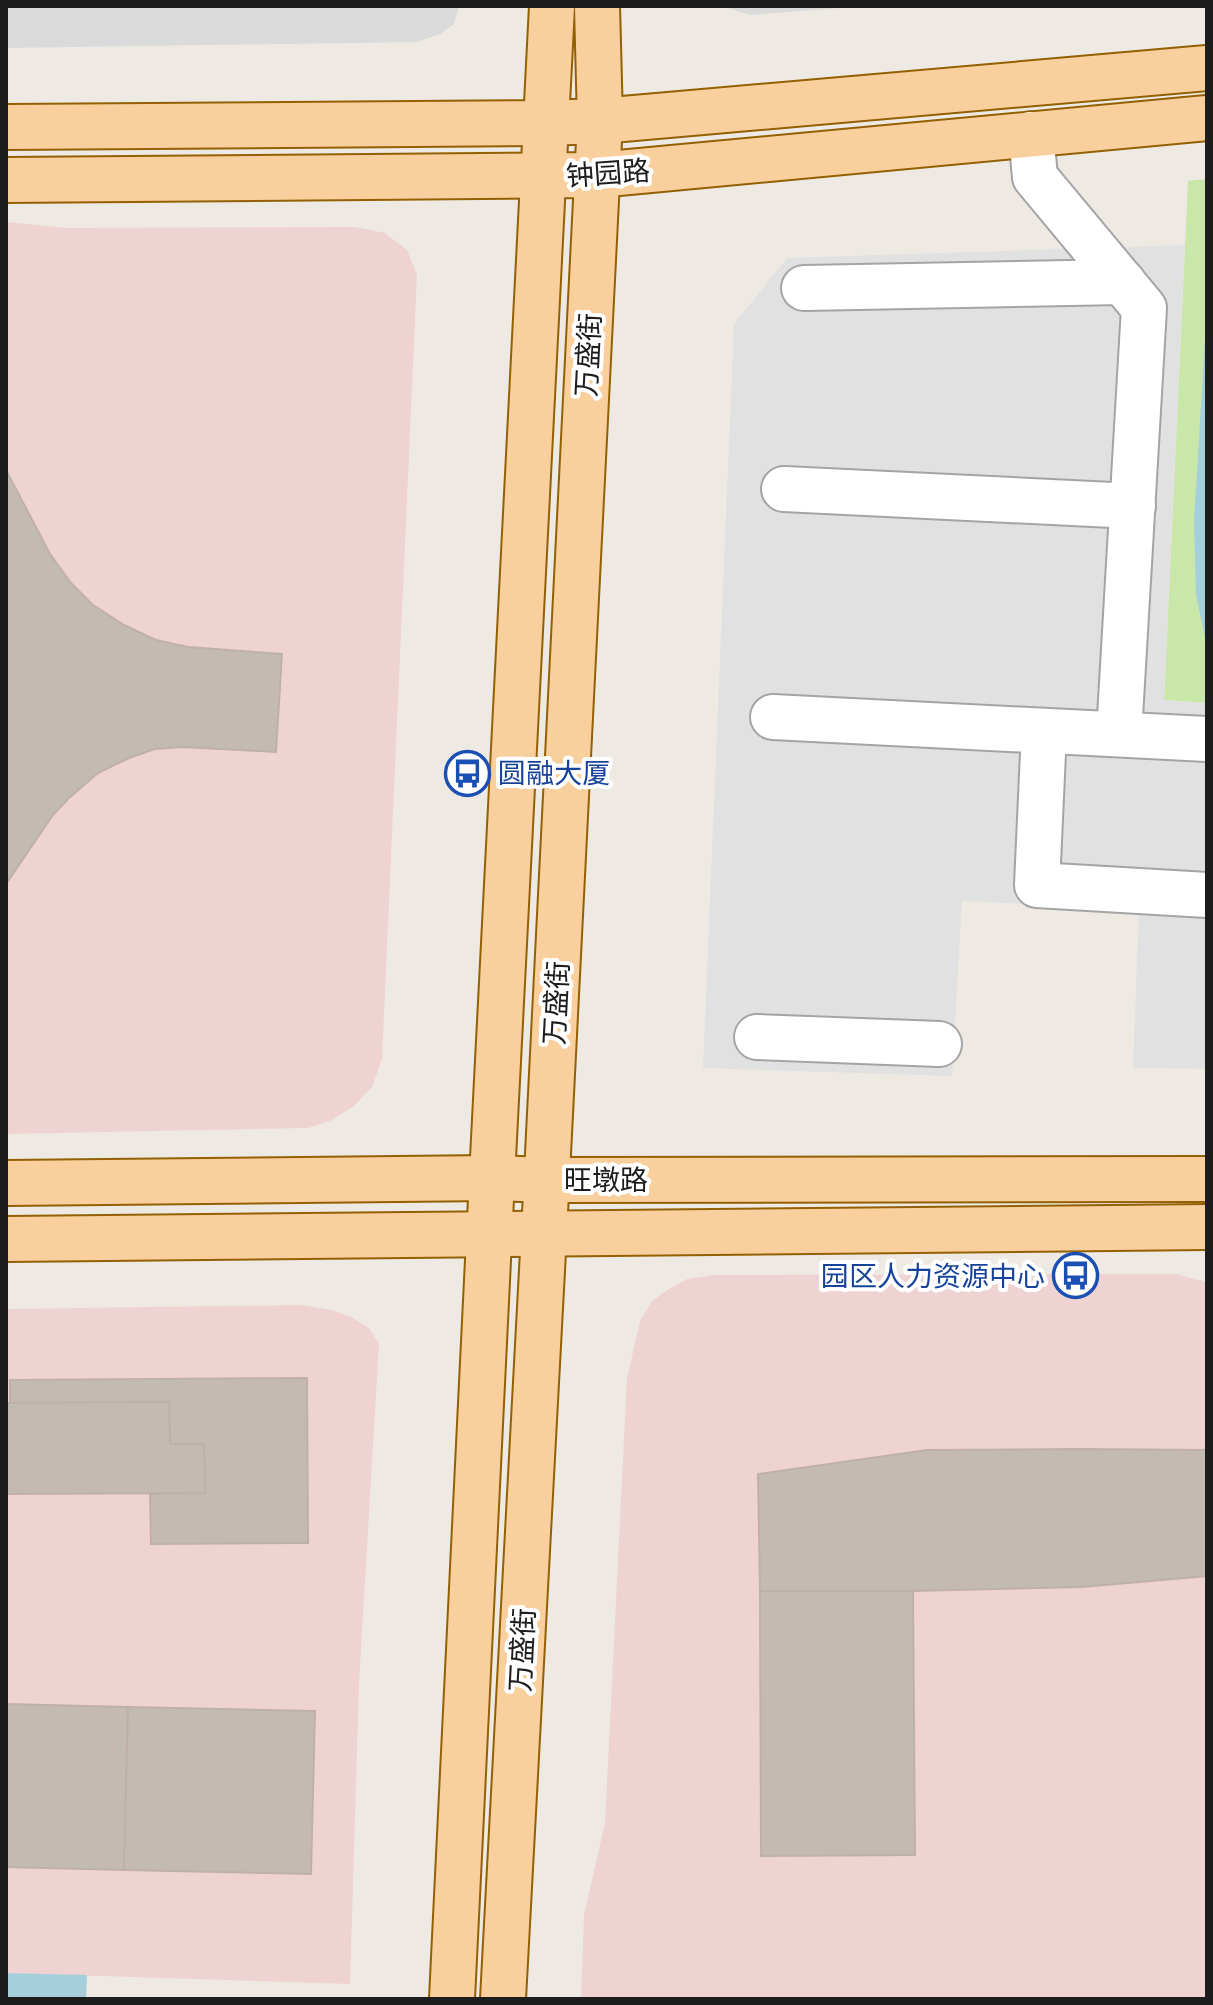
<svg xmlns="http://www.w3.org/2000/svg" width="1213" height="2005" viewBox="0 0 1213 2005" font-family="Raleway,'Noto Sans SC',sans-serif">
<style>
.residential{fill:#dbdada}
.commercial{fill:#efd3d3}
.grass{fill:#cae7aa}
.parking{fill:#e1e1e1}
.water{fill:#a5d0db}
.building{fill:#c3bab3;stroke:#bfb1a6;stroke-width:2}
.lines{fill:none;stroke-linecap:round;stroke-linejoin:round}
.minor-casing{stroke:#a4a4a4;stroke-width:48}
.major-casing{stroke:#936004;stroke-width:48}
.minor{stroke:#fff;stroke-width:44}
.major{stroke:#f9cf9d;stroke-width:44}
.labels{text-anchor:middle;stroke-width:8;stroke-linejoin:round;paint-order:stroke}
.street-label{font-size:28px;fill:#1d1d1d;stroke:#fff}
.transit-label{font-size:28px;fill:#164399;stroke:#fff;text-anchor:start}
</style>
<rect width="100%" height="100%" fill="#eeeae3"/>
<g class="residential">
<path d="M 6,6 L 459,6 L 454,24 L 440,34 L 417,42 L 6,48 Z"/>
<path d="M 722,6 L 866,6 L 750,15 Z"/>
</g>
<g class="commercial">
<path d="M 6,222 L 68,228 L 355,227 L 385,233 L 407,250 L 417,275 L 382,1059 L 372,1087 L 354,1106 L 330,1121 L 308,1128 L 6,1134 Z"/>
<path d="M 1176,1274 L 1203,1281 L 1207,1284 L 1207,1999 L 581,1999 L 584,1914 L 605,1823 L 627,1378 L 640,1321 L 652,1301 L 667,1290 L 687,1279 L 713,1275 Z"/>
<path d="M 301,1305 L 331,1310 L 351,1317 L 369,1328 L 379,1344 L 359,1683 L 350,1984 L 6,1973 L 6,1309 Z"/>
</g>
<path class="grass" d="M 1207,179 L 1207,703 L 1164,700 L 1188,181 Z"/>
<path class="parking" d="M 1185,245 L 1164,700 L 1207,703 L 1207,1069 L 1133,1068 L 1139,909 L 962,901 L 952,1076 L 703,1068 L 734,324 L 787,258 Z"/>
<g class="water">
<path d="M 1207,305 L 1207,647 L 1196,595 L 1194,521 Z"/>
<path d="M 6,1973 L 87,1975 L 86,1999 L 6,1999 Z"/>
</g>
<g class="building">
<path d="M 6,470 L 50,554 L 71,583 L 93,605 L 124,625 L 156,640 L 188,647 L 282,654 L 276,752 L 183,747 L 155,749 L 129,758 L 98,773 L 69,798 L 53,815 L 6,884 Z"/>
<path d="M 307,1378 L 308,1543 L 151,1544 L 150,1494 L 205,1493 L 204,1444 L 170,1444 L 169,1402 L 10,1403 L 10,1380 Z"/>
<path d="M 169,1402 L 170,1444 L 204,1444 L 205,1493 L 6,1494 L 6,1403 Z"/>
<path d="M 1078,1449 L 1207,1450 L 1207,1576 L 1082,1587 L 913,1591 L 760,1591 L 758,1474 L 927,1450 Z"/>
<path d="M 760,1591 L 913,1591 L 915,1855 L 761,1856 Z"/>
<path d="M 6,1704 L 128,1707 L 124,1870 L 6,1867 Z"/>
<path d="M 128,1707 L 315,1711 L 311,1874 L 124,1870 Z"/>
</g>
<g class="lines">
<defs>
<g id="minor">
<path d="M 1031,134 L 1035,177 L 1144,308 L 1119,734"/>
<path d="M 804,288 L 1123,282"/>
<path d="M 784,489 L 1133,506"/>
<path d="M 773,717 L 1207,739"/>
<path d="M 1044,731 L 1037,885 L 1207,895"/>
<path d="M 757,1037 L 939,1044"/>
</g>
<g id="major">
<path d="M 6,127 L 545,123 L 600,121 L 1207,68"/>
<path d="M 6,180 L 597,175 L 1207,118"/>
<path d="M 6,1183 L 492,1178 L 547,1180 L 1207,1179"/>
<path d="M 6,1239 L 1207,1227"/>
<path d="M 452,1999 L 492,1178 L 552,6"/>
<path d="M 503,1999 L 544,1233 L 600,121 L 597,6"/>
</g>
</defs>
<use href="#minor" class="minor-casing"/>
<use href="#major" class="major-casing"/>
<use href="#minor" class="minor"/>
<use href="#major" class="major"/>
</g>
<defs>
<symbol id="bus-ring" viewBox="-11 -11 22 22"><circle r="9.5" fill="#fff" stroke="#1a4fb4" stroke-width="1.5"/><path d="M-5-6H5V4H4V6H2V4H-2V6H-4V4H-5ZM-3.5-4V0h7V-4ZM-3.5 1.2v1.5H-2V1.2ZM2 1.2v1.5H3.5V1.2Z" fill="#1a4fb4"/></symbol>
</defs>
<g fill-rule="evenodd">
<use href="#bus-ring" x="442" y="748" width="51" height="51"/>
<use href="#bus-ring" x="1050" y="1250" width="51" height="51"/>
</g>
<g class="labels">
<g class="street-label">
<text transform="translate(608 173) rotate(-4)" y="10">钟园路</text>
<text transform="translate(588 355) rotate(-87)" y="10">万盛街</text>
<text transform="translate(556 1003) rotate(-87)" y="10">万盛街</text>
<text x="606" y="1190">旺墩路</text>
<text transform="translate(522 1650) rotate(-87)" y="10">万盛街</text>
</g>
<g class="transit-label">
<text x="498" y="783">圆融大厦</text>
<text x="1045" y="1286" text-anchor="end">园区人力资源中心</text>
</g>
</g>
<rect width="1213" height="2005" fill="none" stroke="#1d1d1d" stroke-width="16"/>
</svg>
